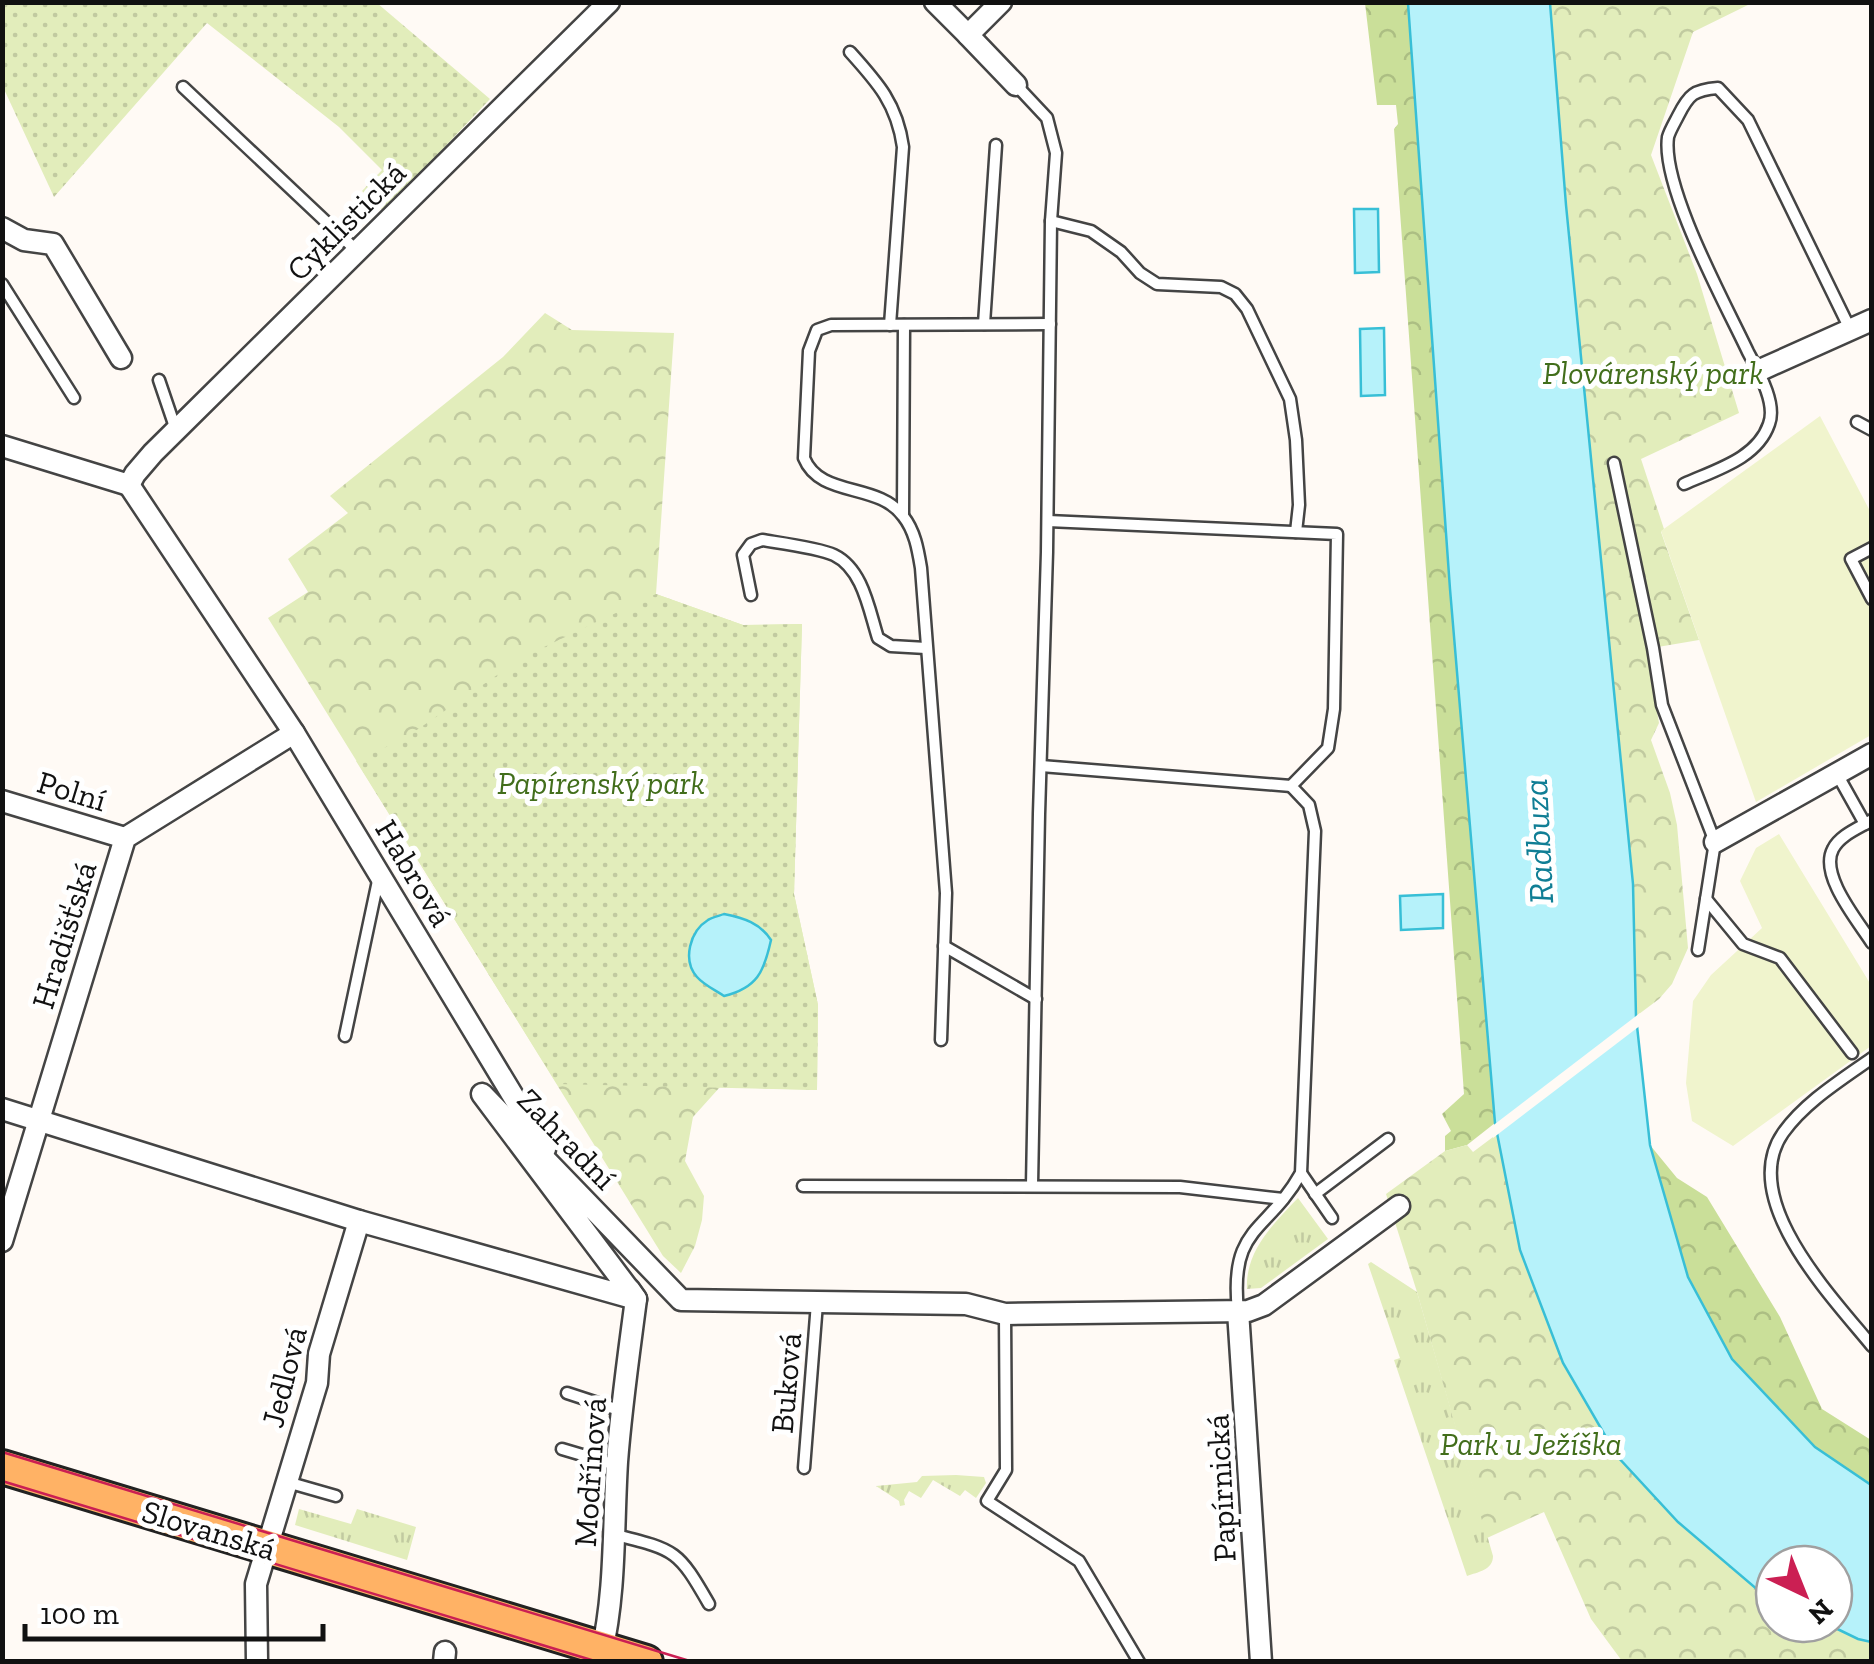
<svg xmlns="http://www.w3.org/2000/svg" width="1874" height="1664" viewBox="0 0 1874 1664" font-family="'Zilla Slab',serif">
<style>
.grass{fill:url(#grass-tufts)}
.forest{fill:url(#forest-crowns)}
.park{fill:url(#park-crowns)}
.garden{fill:url(#garden-dots)}
.pitch{fill:#f0f4cd}
.water{fill:#b6f2fa;stroke:#38bfd6;stroke-width:2.5}
.pier{fill:#fffaf5}
.lines{fill:none;stroke-linecap:round;stroke-linejoin:round}
.service-casing{stroke:#444;stroke-width:15}
.minor-casing{stroke:#444;stroke-width:25}
.primary-casing{stroke:#222;stroke-width:38}
.service{stroke:#fff;stroke-width:10}
.minor{stroke:#fff;stroke-width:20}
.primary{stroke:#ffb265;stroke-width:32}
.tram{stroke:#cb1f53;stroke-width:2.5}
.labels{text-anchor:middle;stroke-width:10;stroke-linejoin:round;paint-order:stroke}
.street-label{font-size:32px;fill:#111;stroke:#fff}
.park-label{font-size:32px;font-style:italic;fill:#426e1b;stroke:#fff}
.water-label{font-size:35px;font-style:italic;fill:#107e95;stroke:#fff}
</style>
<defs>
<pattern id="grass-tufts" width="24" height="20" patternUnits="userSpaceOnUse" patternTransform="scale(2.5)"><rect width="24" height="20" fill="#e2edbb"/><path d="M3 7l-1-3M5 7V3M7 7l1-3M15 17l-1-3M17 17v-4M19 17l1-3" fill="none" stroke="#c1caa0"/></pattern>
<pattern id="forest-crowns" width="20" height="18" patternUnits="userSpaceOnUse" patternTransform="scale(2.5)"><rect width="20" height="18" fill="#cadf99"/><path d="M2 6a3 3 0 1 1 6 0M12 15a3 3 0 1 1 6 0" fill="none" stroke="#acbe83"/></pattern>
<pattern id="park-crowns" width="20" height="18" patternUnits="userSpaceOnUse" patternTransform="scale(2.5)"><rect width="20" height="18" fill="#e2edbb"/><path d="M2 6a3 3 0 1 1 6 0M12 15a3 3 0 1 1 6 0" fill="none" stroke="#c1caa0"/></pattern>
<pattern id="garden-dots" width="8" height="8" patternUnits="userSpaceOnUse" patternTransform="scale(2.5)"><rect width="8" height="8" fill="#e2edbb"/><path d="M2 2h.1M6 6h.1" fill="none" stroke="#c1caa0" stroke-width="1.8" stroke-linecap="round"/></pattern>
</defs>
<rect width="100%" height="100%" fill="#fffaf5"/>
<g class="grass">
<path d="M 1298,1198 L 1328,1239 L 1261,1288 L 1247,1289 C 1245,1251 1274,1223 1298,1198 Z"/>
<path d="M 1371,1262 L 1417,1292 L 1493,1556 C 1493,1570 1478,1572 1467,1576 L 1394,1360 L 1400,1358 L 1368,1264 Z"/>
<path d="M 956,1475 L 984,1477 L 986,1483 L 976,1498 L 965,1490 L 960,1496 L 933,1480 L 921,1498 L 909,1491 L 904,1500 L 905,1505 L 900,1506 L 899,1501 L 876,1486 L 917,1482 L 922,1476 Z"/>
<path d="M 299,1509 L 351,1524 L 357,1509 L 416,1527 L 407,1560 L 295,1525 Z"/>
</g>
<g class="forest">
<path d="M 1365,3 L 1408,3 L 1450,589 L 1495,1123 L 1467,1145 L 1445,1151 L 1445,1136 L 1451,1131 L 1442,1114 L 1464,1094 L 1394,129 L 1398,124 L 1396,105 L 1377,105 Z"/>
<path d="M 1650,1145 L 1677,1178 L 1707,1197 L 1780,1317 L 1822,1409 L 1871,1440 L 1871,1485 L 1815,1447 L 1732,1359 L 1688,1277 Z"/>
</g>
<g class="park">
<path d="M 1550,3 L 1752,3 L 1693,32 L 1651,155 L 1697,274 L 1739,413 L 1641,459 L 1664,529 L 1661,532 L 1699,640 L 1646,649 L 1659,723 L 1651,740 L 1670,793 L 1677,825 L 1688,948 L 1672,984 L 1659,999 L 1635,1017 L 1633,884 L 1566,205 Z"/>
<path d="M 545,313 L 572,330 L 674,333 L 656,594 L 743,625 L 802,624 L 794,894 L 818,1005 L 817,1090 L 720,1087 L 693,1117 L 685,1161 L 704,1196 L 702,1220 L 695,1246 L 681,1273 L 663,1256 L 268,618 L 308,592 L 288,559 L 348,513 L 330,496 L 503,357 Z"/>
<path d="M 1497,1134 L 1520,1250 L 1759,1591 L 1774,1598 L 1774,1624 L 1827,1624 L 1858,1639 L 1871,1642 L 1871,1661 L 1622,1661 L 1591,1619 L 1544,1512 L 1487,1538 L 1417,1292 L 1386,1194 L 1445,1151 L 1467,1145 L 1473,1152 Z"/>
</g>
<g class="garden">
<path d="M 2,3 L 377,3 L 490,99 L 384,211 L 362,191 L 382,170 L 339,127 L 207,23 L 54,197 L 3,87 Z"/>
<path d="M 656,594 L 743,625 L 802,624 L 794,894 L 818,1005 L 817,1090 L 557,1084 L 356,761 L 405,738 L 525,656 Z"/>
</g>
<g class="pitch">
<path d="M 1820,416 L 1871,513 L 1871,735 L 1756,802 L 1661,531 Z"/>
<path d="M 1779,834 L 1871,985 L 1871,1046 L 1733,1146 L 1692,1121 L 1686,1083 L 1693,1001 L 1711,975 L 1762,928 L 1740,881 L 1756,848 Z"/>
</g>
<g class="water">
<path d="M 1408,3 L 1550,3 L 1566,205 L 1633,884 L 1636,1017 L 1650,1145 L 1688,1277 L 1732,1359 L 1815,1447 L 1871,1485 L 1871,1642 L 1858,1639 L 1827,1624 L 1834,1624 L 1834,1564 L 1774,1564 L 1774,1598 L 1759,1591 L 1678,1522 L 1617,1456 L 1563,1363 L 1520,1250 L 1495,1123 L 1450,589 Z"/>
<path d="M 1354,209 L 1378,209 L 1379,272 L 1355,273 Z"/>
<path d="M 1384,328 L 1385,395 L 1361,396 L 1360,329 Z"/>
<path d="M 1443,894 L 1443,928 L 1401,930 L 1400,896 Z"/>
<path d="M 724,914 C 744,918 760,923 771,940 C 764,972 757,988 724,996 C 715,990 704,985 697,977 C 682,960 690,931 708,920 C 710,918 722,915 724,914 Z"/>
</g>
<path class="pier" d="M 1640,1013 L 1641,1025 L 1493,1138 L 1491,1127 Z"/>
<g class="lines">
<defs>
<g id="service">
<path d="M 850,52 C 878,83 897,104 903,147 L 890,325"/>
<path d="M 1016,85 L 1047,118 L 1056,153 L 1051,221 L 1047,552 L 1039,814 L 1032,1185"/>
<path d="M 183,87 L 357,251"/>
<path d="M 1051,221 L 1091,231 L 1121,252 L 1140,273 L 1157,284 L 1221,287 L 1235,294 L 1247,309 L 1290,399 L 1296,440 L 1299,505 L 1296,532"/>
<path d="M 2,284 L 74,398"/>
<path d="M 984,324 L 996,145"/>
<path d="M 159,380 L 176,430"/>
<path d="M 1857,422 L 1872,430"/>
<path d="M 1614,463 L 1653,648 L 1662,705 L 1715,842 L 1698,950"/>
<path d="M 1684,484 C 1715,470 1757,459 1769,424 C 1777,403 1758,371 1748,352 C 1725,303 1661,187 1668,137 C 1670,130 1675,122 1678,116 C 1689,94 1694,90 1718,88 L 1748,120 L 1850,329"/>
<path d="M 903,515 L 904,325"/>
<path d="M 1048,521 L 1337,534 L 1334,709 L 1328,748 L 1291,786 L 1309,805 L 1315,831 L 1301,1173 C 1267,1234 1229,1225 1238,1311"/>
<path d="M 1872,548 L 1851,559 L 1872,599"/>
<path d="M 751,595 L 743,555 L 751,544 L 762,540 C 780,543 819,548 834,555 C 863,569 869,610 878,638 L 891,646 L 926,648"/>
<path d="M 1041,766 L 1291,786"/>
<path d="M 1837,774 L 1865,824"/>
<path d="M 1872,820 C 1859,828 1840,835 1833,849 C 1819,875 1858,921 1872,943"/>
<path d="M 1706,899 L 1743,944 L 1780,958 L 1852,1053"/>
<path d="M 944,946 L 1036,999"/>
<path d="M 345,1036 L 379,876"/>
<path d="M 941,1040 L 946,893 L 921,568 C 918,550 915,531 903,516 C 878,482 820,498 804,458 L 809,351 L 817,330 L 831,325 L 1050,324"/>
<path d="M 1872,1058 C 1841,1080 1805,1102 1783,1133 C 1737,1199 1832,1297 1872,1346"/>
<path d="M 1301,1173 L 1332,1218"/>
<path d="M 803,1186 L 1180,1187 L 1283,1199"/>
<path d="M 1315,1194 L 1388,1139"/>
<path d="M 1005,1314 L 1006,1470 L 987,1501 L 1079,1561 L 1139,1662"/>
<path d="M 567,1393 L 622,1411"/>
<path d="M 562,1449 L 616,1465"/>
<path d="M 804,1468 L 817,1303"/>
<path d="M 287,1482 L 336,1496"/>
<path d="M 616,1535 C 676,1550 678,1550 709,1604"/>
</g>
<g id="minor">
<path d="M 935,2 L 968,35 L 1001,2"/>
<path d="M 968,35 L 1016,85"/>
<path d="M 2,228 L 24,240 L 53,244 L 121,358"/>
<path d="M 1758,371 L 1872,320"/>
<path d="M 2,446 L 129,485"/>
<path d="M 129,485 L 294,733 L 545,1149"/>
<path d="M 129,485 L 135,474 L 153,453 L 609,2"/>
<path d="M 2,801 L 125,838"/>
<path d="M 1715,842 L 1872,754"/>
<path d="M 2,1109 L 359,1221 L 636,1299 L 482,1094 L 681,1300 L 966,1304 L 1005,1314 L 1248,1311 L 1264,1305 L 1399,1206"/>
<path d="M 2,1241 L 125,838 L 294,733"/>
<path d="M 1238,1311 L 1261,1662"/>
<path d="M 601,1656 C 616,1591 613,1528 617,1462 C 621,1408 629,1353 636,1299 L 629,1289"/>
<path d="M 257,1662 L 256,1584 L 317,1383 L 319,1354 L 359,1221"/>
<path d="M 444,1662 L 445,1652"/>
</g>
<path id="primary" d="M 2,1467 L 646,1662"/>
</defs>
<use href="#service" class="service-casing"/>
<use href="#minor" class="minor-casing"/>
<use href="#primary" class="primary-casing"/>
<use href="#service" class="service"/>
<use href="#minor" class="minor"/>
<use href="#primary" class="primary"/>
<g class="tram">
<path d="M 2,1452 L 693,1662"/>
<path d="M 2,1481 L 598,1662"/>
</g>
</g>
<g class="labels">
<g class="street-label">
<text transform="translate(346 221) rotate(-45)" y="11">Cyklistická</text>
<text transform="translate(72 791) rotate(17)" y="11">Polní</text>
<text transform="translate(414 873) rotate(59)" y="11">Habrová</text>
<text transform="translate(64 935) rotate(-73)" y="11">Hradišťská</text>
<text transform="translate(567 1139) rotate(46)" y="11">Zahradní</text>
<text transform="translate(284 1377) rotate(-76)" y="11">Jedlová</text>
<text transform="translate(786 1383) rotate(-85)" y="11">Buková</text>
<text transform="translate(590 1472) rotate(-86)" y="11">Modřínová</text>
<text transform="translate(1221 1488) rotate(-93)" y="11">Papírnická</text>
<text transform="translate(209 1530) rotate(17)" y="11">Slovanská</text>
</g>
<g class="park-label">
<text x="1653" y="384">Plovárenský park</text>
<text x="601" y="794">Papírenský park</text>
<text x="1531" y="1455">Park u Ježíška</text>
</g>
<g class="water-label">
<text transform="translate(1538 841) rotate(-93)" y="12">Radbuza</text>
</g>
</g>
<rect width="1874" height="1664" fill="none" stroke="#111111" stroke-width="10"/>
<g transform="translate(1804 1594) rotate(137)"><circle r="48" fill="#ffffff" stroke="#a0a0a0" stroke-width="2.5"/>
<path d="M0-8L18 38L0 25L-18 38Z" fill="#cb1f53"/>
<text y="-15" font-size="28" font-weight="bold" text-anchor="middle" fill="#111111">N</text>
</g>
<path d="M25 1624v15h298v-15" fill="none" stroke="#111111" stroke-width="5"/>
<text x="40" y="1624" font-size="30" fill="#111111" stroke="#ffffff" stroke-width="8" paint-order="stroke">100 m</text>
</svg>
